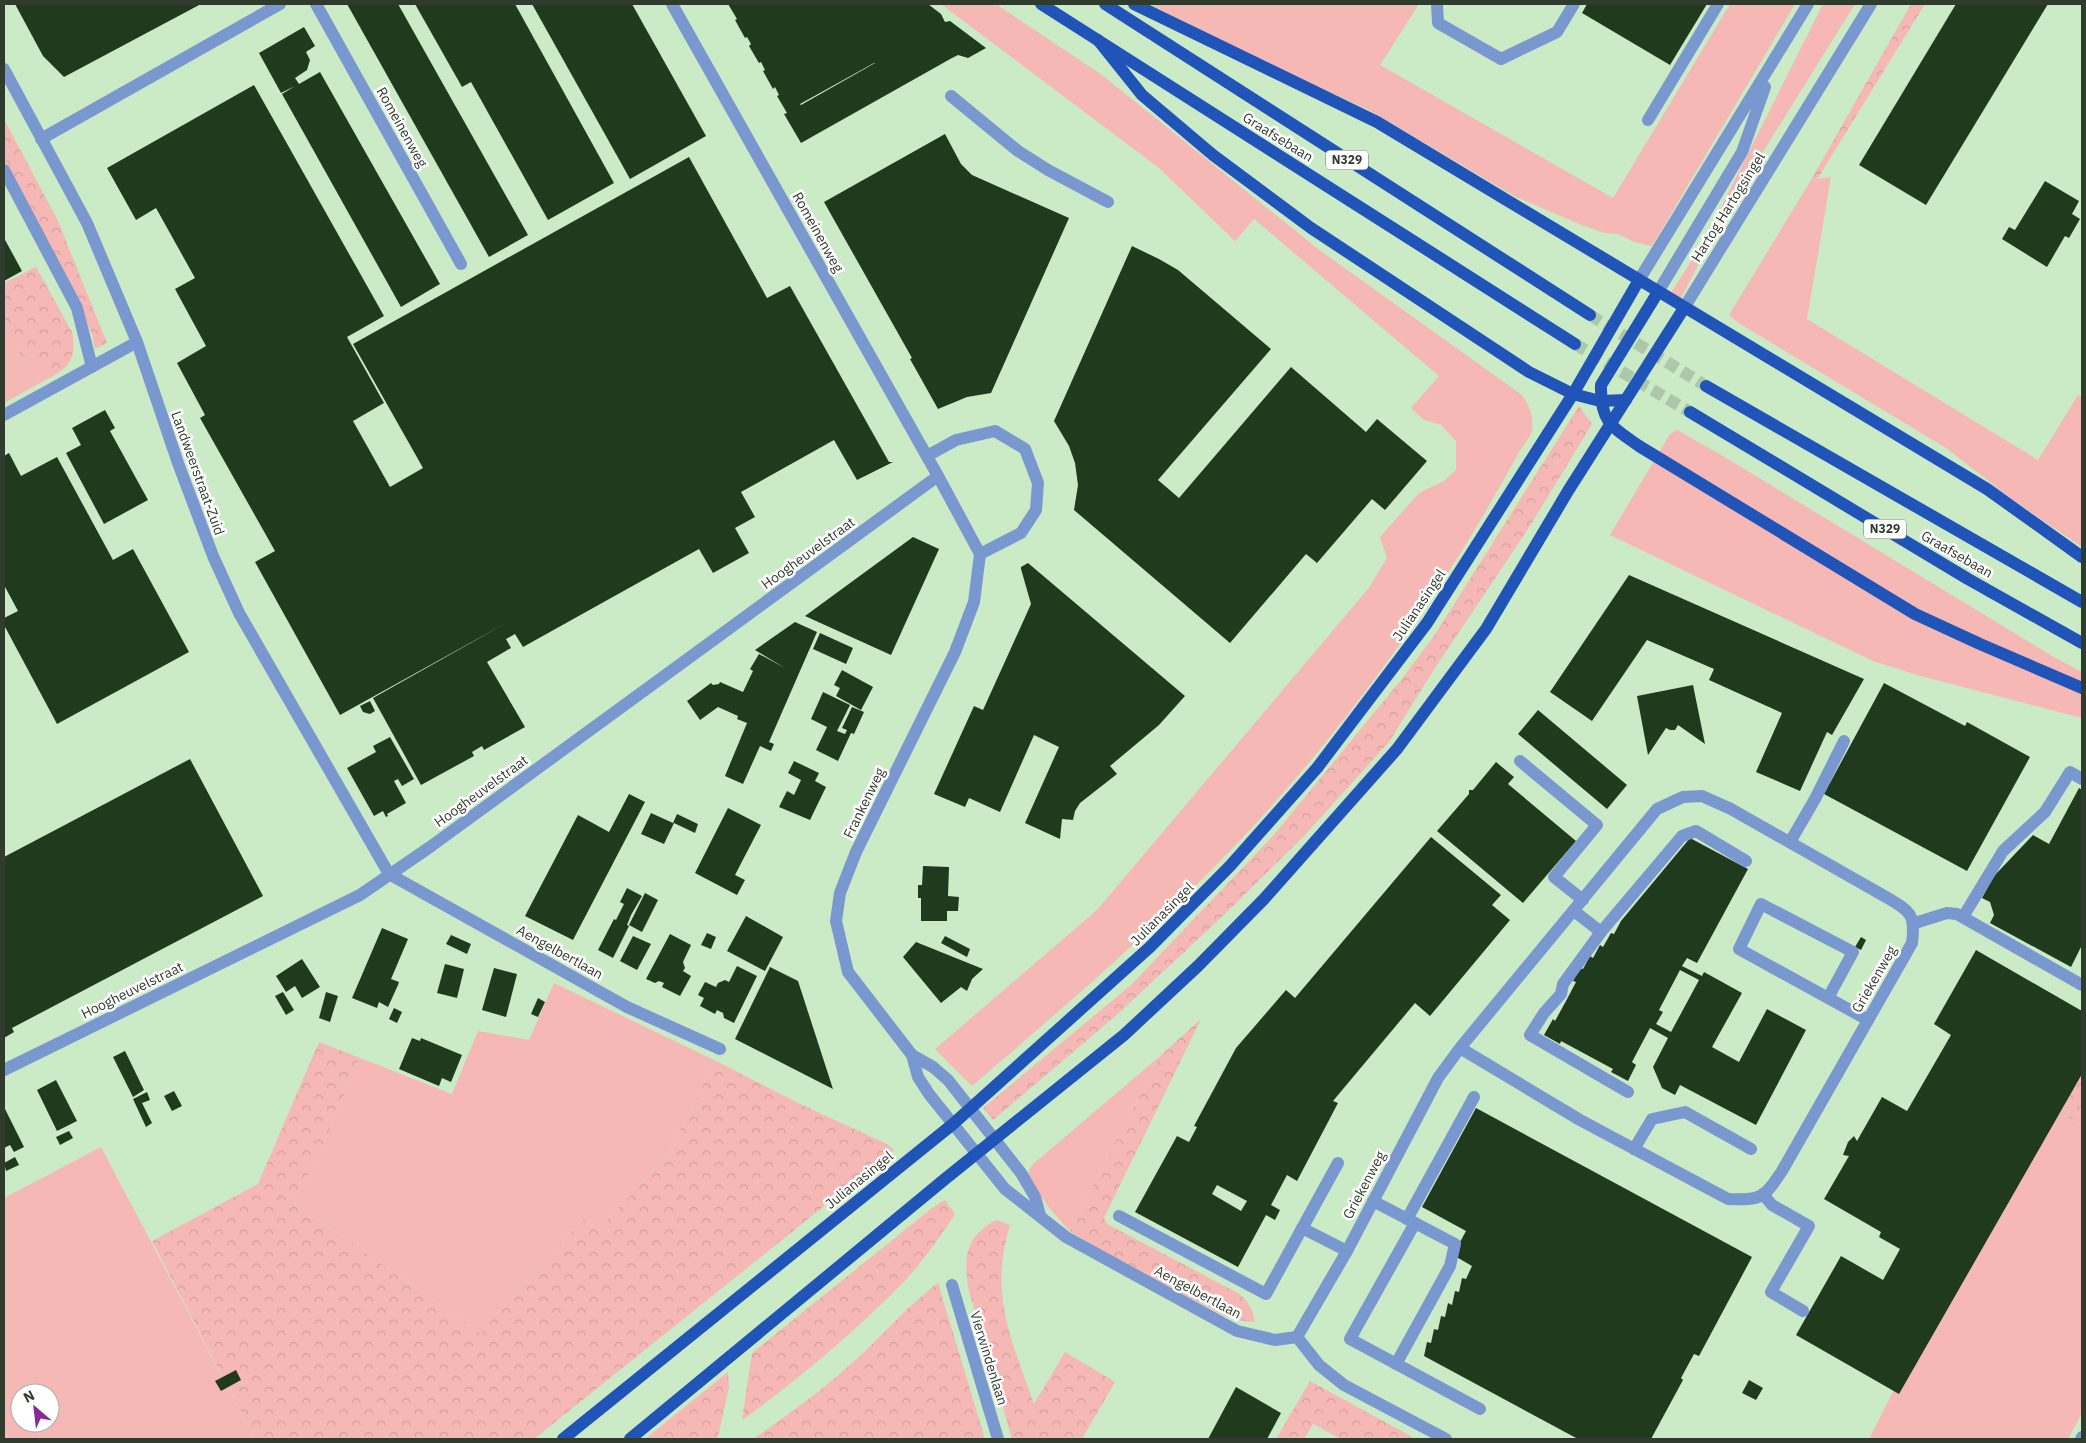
<svg xmlns="http://www.w3.org/2000/svg" width="2086" height="1443" viewBox="0 0 2086 1443" font-family="'IBM Plex Sans',sans-serif">
<style>
.grass{fill:#f5b8b5;fill-rule:evenodd}
.forest{fill:url(#forest-crowns)}
.building{fill:#203a1d;fill-rule:evenodd}
.lines{fill:none;stroke-linecap:round;stroke-linejoin:round}
.major-tunnel{stroke:#acc8a8;stroke-width:12;stroke-dasharray:12 6;stroke-linecap:butt}
.minor{stroke:#7998cf;stroke-width:12}
.major{stroke:#2154b8;stroke-width:12}
.labels{text-anchor:middle;stroke-width:5;stroke-linejoin:round;paint-order:stroke}
.shield{fill:#fff;stroke:#6d766c;stroke-width:1}
.shield-label{font-size:12px;font-weight:bold;fill:#2f3b2d}
.street-label{font-size:14px;fill:#2f3b2d;stroke:#fff}
</style>
<defs>
<pattern id="forest-crowns" width="20" height="18" patternUnits="userSpaceOnUse" patternTransform="scale(1.25)"><rect width="20" height="18" fill="#f5b8b5"/><path d="M2 6a3 3 0 1 1 6 0M12 15a3 3 0 1 1 6 0" fill="none" stroke="#d29f9c"/></pattern>
</defs>
<rect width="100%" height="100%" fill="#cbebc7"/>
<g class="grass">
<path d="M 941,4 L 996,4 L 1102,75 L 1318,249 L 1522,395 C 1529,405 1534,418 1532,430 C 1531,436 1524,444 1521,449 C 1510,469 1498,489 1487,509 C 1415,632 1324,754 1224,857 C 1145,938 1058,1012 972,1086 L 935,1049 L 1097,910 L 1368,589 L 1387,558 L 1380,537 L 1419,493 L 1444,481 L 1456,470 L 1456,441 L 1441,425 L 1424,420 L 1411,408 L 1439,376 L 1254,219 L 1235,241 L 1159,168 Z"/>
<path d="M 1150,4 L 1419,4 L 1380,65 L 1613,198 L 1730,4 L 1795,4 L 1652,246 L 1634,242 L 1618,234 L 1605,233 L 1579,224 L 1514,196 L 1369,110 L 1244,53 Z"/>
<path d="M 1823,4 L 1855,4 L 1725,213 L 1681,298 L 1671,293 L 1705,239 Z"/>
<path d="M 1831,177 L 1807,319 L 2038,460 L 2078,395 L 2082,397 L 2082,547 L 2013,500 L 1946,448 L 1737,322 L 1729,315 L 1811,180 Z"/>
<path d="M 4,321 L 23,360 L 33,356 L 39,357 L 51,377 L 4,403 Z"/>
<path d="M 1677,430 L 1718,453 L 2052,656 L 2082,672 L 2082,718 L 1917,675 L 1873,661 L 1610,535 L 1670,434 Z"/>
<path d="M 554,983 L 714,1060 L 695,1103 L 668,1152 L 639,1186 L 597,1231 L 583,1219 L 480,1333 L 292,1201 C 322,1156 338,1107 360,1058 L 452,1094 L 478,1031 L 529,1040 Z"/>
<path d="M 1159,1057 L 1070,1231 C 1052,1213 1039,1196 1028,1173 L 1032,1165 Z"/>
<path d="M 2057,1111 L 2082,1125 L 2082,1413 L 2068,1439 L 1869,1439 L 1895,1388 Z"/>
<path d="M 101,1147 L 255,1439 L 4,1439 L 4,1198 ZM 20,1393 L 50,1393 L 50,1423 L 20,1423 Z"/>
</g>
<g class="forest">
<path d="M 1911,4 L 1925,4 L 1818,178 L 1811,180 Z"/>
<path d="M 4,119 L 58,221 L 107,343 L 95,349 L 92,334 L 4,160 Z"/>
<path d="M 36,267 L 72,332 C 76,354 72,367 51,377 L 39,357 L 33,356 L 23,360 L 4,321 L 4,283 Z"/>
<path d="M 1579,406 L 1592,424 L 1530,526 L 1433,671 L 1389,742 L 1304,836 L 1227,912 L 1119,1013 L 993,1120 L 983,1108 L 1131,985 L 1272,837 L 1401,680 L 1434,636 Z"/>
<path d="M 1201,1019 L 1104,1218 L 1107,1224 L 1238,1293 C 1248,1301 1253,1309 1255,1322 L 1235,1320 L 1221,1314 L 1107,1254 L 1070,1231 L 1159,1057 Z"/>
<path d="M 319,1042 L 360,1058 C 338,1107 322,1156 292,1201 L 480,1333 L 583,1219 L 597,1231 L 639,1186 L 668,1152 L 695,1103 L 714,1060 L 800,1104 L 887,1144 L 894,1150 L 534,1439 L 255,1439 L 152,1241 L 258,1184 Z"/>
<path d="M 2082,1068 L 2082,1125 L 2057,1111 Z"/>
<path d="M 945,1200 L 955,1214 C 939,1238 922,1263 902,1284 C 853,1333 798,1380 742,1420 L 752,1353 L 932,1208 Z"/>
<path d="M 996,1220 L 1010,1225 C 989,1296 1011,1338 1034,1404 L 1065,1352 L 1115,1382 L 1082,1439 L 1012,1439 L 969,1291 C 963,1259 965,1236 996,1220 Z"/>
<path d="M 938,1283 L 985,1439 L 753,1439 C 790,1414 826,1387 860,1356 C 886,1332 909,1304 938,1283 Z"/>
<path d="M 728,1372 L 729,1387 L 718,1437 L 714,1439 L 645,1439 Z"/>
<path d="M 1310,1381 L 1416,1439 L 1341,1439 L 1313,1424 L 1304,1439 L 1276,1439 Z"/>
</g>
<g class="building">
<path d="M 15,4 L 201,4 L 64,77 L 43,56 Z"/>
<path d="M 347,4 L 398,4 L 528,235 L 489,257 Z"/>
<path d="M 415,4 L 515,4 L 614,183 L 548,220 L 471,82 L 462,87 Z"/>
<path d="M 532,4 L 632,4 L 706,136 L 630,179 Z"/>
<path d="M 728,4 L 928,4 L 941,14 L 945,22 L 950,21 L 986,48 L 968,58 L 958,55 L 952,58 L 801,143 L 784,114 L 787,113 L 777,96 L 779,95 L 775,87 L 773,89 L 763,71 L 765,70 L 761,62 L 759,63 L 749,46 L 751,44 L 747,37 L 745,38 L 735,20 L 737,19 ZM 874,63 L 875,63 L 801,105 L 800,104 Z"/>
<path d="M 1587,4 L 1707,4 L 1670,65 L 1582,13 Z"/>
<path d="M 1956,4 L 2048,4 L 1926,205 L 1859,165 Z"/>
<path d="M 304,27 L 315,46 L 306,52 L 310,60 L 307,70 L 295,78 L 299,84 L 320,72 L 440,284 L 401,307 L 282,94 L 295,86 L 281,93 L 259,53 Z"/>
<path d="M 254,85 L 384,316 L 347,337 L 384,403 L 353,421 L 390,487 L 423,468 L 353,344 L 689,157 L 767,298 L 790,286 L 889,462 L 893,462 L 857,480 L 834,440 L 741,492 L 755,517 L 735,528 L 749,553 L 713,573 L 699,549 L 523,647 L 515,634 L 506,639 L 511,648 L 487,662 L 525,727 L 484,750 L 482,746 L 472,752 L 474,756 L 421,785 L 373,698 L 508,622 L 340,715 L 255,562 L 275,551 L 200,418 L 205,415 L 177,363 L 206,346 L 175,289 L 195,278 L 156,208 L 136,220 L 107,168 Z"/>
<path d="M 945,134 L 961,164 L 972,175 L 1069,218 L 991,393 L 967,397 L 938,409 L 910,359 L 912,358 L 824,202 Z"/>
<path d="M 2045,181 L 2079,201 L 2072,214 L 2080,219 L 2069,238 L 2065,236 L 2047,267 L 2002,239 L 2009,227 L 2015,230 Z"/>
<path d="M 4,238 L 22,271 L 4,281 Z"/>
<path d="M 1132,246 L 1159,259 L 1178,270 L 1271,349 L 1158,480 L 1179,498 L 1291,367 L 1366,432 L 1377,419 L 1427,461 L 1385,510 L 1372,499 L 1317,563 L 1306,554 L 1230,643 L 1074,510 L 1078,485 L 1075,463 L 1069,446 L 1054,421 Z"/>
<path d="M 105,410 L 115,428 L 110,431 L 148,500 L 104,524 L 66,453 L 81,445 L 72,428 Z"/>
<path d="M 9,453 L 21,476 L 57,457 L 113,560 L 133,549 L 189,652 L 57,724 L 4,625 L 4,618 L 18,611 L 4,585 L 4,456 Z"/>
<path d="M 913,537 L 939,549 L 891,655 L 805,616 Z"/>
<path d="M 1028,563 L 1185,696 L 1159,725 L 1110,766 L 1117,774 L 1080,803 L 1075,811 L 1073,820 L 1062,819 L 1060,839 L 1025,823 L 1059,747 L 1034,735 L 1000,812 L 969,798 L 965,807 L 934,794 L 974,706 L 983,710 L 1031,604 L 1021,569 L 1021,567 Z"/>
<path d="M 1629,575 L 1864,679 L 1832,735 L 1827,732 L 1800,791 L 1756,772 L 1782,713 L 1709,680 L 1714,669 L 1647,640 L 1592,721 L 1550,692 Z"/>
<path d="M 795,622 L 817,632 L 769,742 L 774,744 L 771,751 L 760,746 L 743,784 L 725,776 L 747,723 L 737,719 L 738,716 L 718,707 L 700,720 L 687,701 L 711,683 L 713,685 L 719,684 L 720,682 L 743,692 L 753,671 L 750,669 L 759,654 L 785,668 L 755,650 Z"/>
<path d="M 820,633 L 853,648 L 846,664 L 813,649 Z"/>
<path d="M 842,670 L 873,687 L 861,710 L 836,696 L 840,688 L 834,685 Z"/>
<path d="M 1884,683 L 1965,726 L 1967,722 L 2030,757 L 1967,871 L 1824,794 Z"/>
<path d="M 1693,685 L 1705,744 L 1678,725 L 1675,730 L 1670,730 L 1666,728 L 1648,755 L 1637,696 Z"/>
<path d="M 823,692 L 850,705 L 837,731 L 845,734 L 847,730 L 842,728 L 852,707 L 864,712 L 854,734 L 851,733 L 838,761 L 816,750 L 827,727 L 811,719 Z"/>
<path d="M 370,701 L 375,711 L 370,714 L 363,712 L 360,706 Z"/>
<path d="M 1538,710 L 1627,785 L 1607,809 L 1518,734 Z"/>
<path d="M 390,737 L 414,779 L 402,786 L 398,779 L 394,781 L 406,803 L 387,814 L 388,816 L 386,817 L 383,811 L 374,816 L 347,768 L 376,752 L 373,746 Z"/>
<path d="M 190,759 L 263,896 L 12,1028 L 14,1032 L 4,1038 L 4,857 Z"/>
<path d="M 794,761 L 819,773 L 815,781 L 826,787 L 810,820 L 779,807 L 787,791 L 794,795 L 801,780 L 788,773 Z"/>
<path d="M 1496,762 L 1514,777 L 1508,784 L 1576,841 L 1523,903 L 1437,831 L 1469,794 L 1469,790 L 1473,790 Z"/>
<path d="M 2079,788 L 2082,790 L 2082,945 L 2071,967 L 1990,923 L 1994,915 L 1990,902 L 1982,898 L 1994,876 L 2033,835 L 2049,844 Z"/>
<path d="M 629,794 L 645,802 L 573,940 L 525,916 L 578,815 L 609,832 Z"/>
<path d="M 728,808 L 761,825 L 735,875 L 745,880 L 737,895 L 695,873 Z"/>
<path d="M 651,813 L 673,823 L 677,814 L 698,824 L 695,833 L 674,823 L 664,844 L 641,834 Z"/>
<path d="M 1431,837 L 1501,895 L 1492,905 L 1510,920 L 1430,1016 L 1415,1003 L 1333,1101 L 1338,1103 L 1297,1181 L 1287,1175 L 1271,1205 L 1280,1210 L 1275,1220 L 1266,1215 L 1238,1267 L 1135,1212 L 1177,1136 L 1189,1142 L 1197,1127 L 1194,1126 L 1236,1048 L 1286,990 L 1295,998 ZM 1217,1185 L 1247,1201 L 1241,1211 L 1212,1194 Z"/>
<path d="M 1690,838 L 1748,869 L 1697,963 L 1687,958 L 1682,966 L 1702,976 L 1704,972 L 1742,993 L 1712,1047 L 1739,1062 L 1767,1009 L 1806,1030 L 1756,1125 L 1680,1085 L 1675,1095 L 1662,1088 L 1653,1067 L 1668,1038 L 1650,1028 L 1632,1062 L 1636,1065 L 1628,1081 L 1611,1072 L 1613,1069 L 1561,1041 L 1560,1044 L 1544,1035 L 1553,1019 L 1555,1021 L 1566,1001 L 1576,982 L 1573,981 L 1580,968 L 1583,969 L 1590,956 L 1593,958 L 1600,945 L 1603,947 L 1611,933 L 1614,934 L 1621,921 ZM 1680,970 L 1699,980 L 1671,1032 L 1656,1024 L 1663,1012 L 1659,1010 Z"/>
<path d="M 923,866 L 949,867 L 948,896 L 959,897 L 958,911 L 947,911 L 947,921 L 921,921 L 921,898 L 918,898 L 918,885 L 922,885 Z"/>
<path d="M 627,888 L 642,896 L 631,915 L 627,925 L 629,926 L 613,958 L 598,950 L 614,919 L 616,920 L 624,904 L 620,902 Z"/>
<path d="M 645,893 L 658,900 L 642,932 L 629,925 Z"/>
<path d="M 746,916 L 783,937 L 765,971 L 727,951 Z"/>
<path d="M 382,928 L 408,939 L 391,979 L 399,982 L 398,985 L 388,1007 L 379,1002 L 377,1008 L 352,998 Z"/>
<path d="M 707,933 L 716,937 L 711,949 L 701,945 Z"/>
<path d="M 670,934 L 691,945 L 683,962 L 685,968 L 683,971 L 691,976 L 680,996 L 662,987 L 664,983 L 659,981 L 655,983 L 646,979 Z"/>
<path d="M 451,935 L 471,944 L 467,954 L 446,944 Z"/>
<path d="M 633,936 L 651,944 L 637,970 L 620,961 Z"/>
<path d="M 945,936 L 970,949 L 967,957 L 941,943 Z"/>
<path d="M 1861,937 L 1866,940 L 1861,950 L 1855,947 Z"/>
<path d="M 916,942 L 983,969 L 972,979 L 967,991 L 961,987 L 941,1003 L 903,957 Z"/>
<path d="M 1976,950 L 2082,1011 L 2082,1074 L 1899,1394 L 1796,1335 L 1841,1256 L 1883,1280 L 1900,1249 L 1879,1237 L 1881,1232 L 1824,1199 L 1849,1156 L 1843,1155 L 1848,1142 L 1854,1136 L 1857,1141 L 1882,1097 L 1907,1111 L 1951,1035 L 1934,1024 Z"/>
<path d="M 302,959 L 320,987 L 302,998 L 295,986 L 286,992 L 276,976 Z"/>
<path d="M 445,964 L 464,969 L 457,998 L 437,993 Z"/>
<path d="M 737,966 L 757,976 L 734,1023 L 724,1018 L 723,1013 L 717,1010 L 715,1014 L 700,1006 L 704,998 L 698,995 L 705,982 L 716,987 L 718,983 L 725,980 L 729,982 Z"/>
<path d="M 770,967 L 798,981 L 833,1089 L 735,1039 Z"/>
<path d="M 494,968 L 517,974 L 506,1017 L 482,1010 Z"/>
<path d="M 283,992 L 294,1010 L 286,1015 L 275,996 Z"/>
<path d="M 326,992 L 338,996 L 330,1022 L 319,1018 Z"/>
<path d="M 538,998 L 545,1002 L 538,1017 L 531,1014 Z"/>
<path d="M 394,1008 L 402,1012 L 397,1023 L 389,1019 Z"/>
<path d="M 412,1038 L 420,1041 L 421,1038 L 462,1055 L 451,1082 L 442,1078 L 439,1086 L 399,1069 Z"/>
<path d="M 125,1051 L 144,1090 L 133,1097 L 113,1057 Z"/>
<path d="M 56,1080 L 77,1121 L 57,1131 L 37,1090 Z"/>
<path d="M 174,1091 L 182,1106 L 172,1111 L 164,1096 Z"/>
<path d="M 147,1092 L 150,1100 L 142,1103 L 152,1123 L 146,1127 L 133,1099 Z"/>
<path d="M 4,1107 L 24,1147 L 14,1152 L 10,1145 L 4,1148 Z"/>
<path d="M 1476,1108 L 1752,1257 L 1699,1356 L 1694,1354 L 1681,1378 L 1683,1380 L 1651,1439 L 1578,1439 L 1424,1356 L 1427,1342 L 1431,1343 L 1434,1329 L 1438,1330 L 1441,1316 L 1445,1317 L 1448,1303 L 1452,1305 L 1455,1291 L 1459,1292 L 1462,1278 L 1466,1279 L 1472,1266 L 1453,1255 L 1466,1231 L 1422,1207 Z"/>
<path d="M 69,1131 L 73,1138 L 60,1145 L 56,1137 Z"/>
<path d="M 15,1157 L 19,1165 L 6,1171 L 4,1163 Z"/>
<path d="M 236,1370 L 241,1380 L 221,1391 L 215,1381 Z"/>
<path d="M 1749,1380 L 1763,1388 L 1756,1400 L 1742,1393 Z"/>
<path d="M 1236,1387 L 1281,1413 L 1267,1439 L 1208,1439 Z"/>
</g>
<g class="lines">
<g class="major-tunnel">
<path d="M 1590,315 L 1706,386"/>
<path d="M 1575,344 L 1690,412"/>
</g>
<g class="minor">
<path d="M 316,4 L 461,264"/>
<path d="M 672,4 L 938,476 L 980,554 L 974,602 L 955,652 L 856,852 L 840,893 L 836,921 L 848,972 L 912,1055 L 918,1077 L 929,1094 L 1005,1189 L 1066,1237 L 1237,1331 L 1275,1340 L 1297,1337"/>
<path d="M 1437,4 L 1438,23 L 1501,59 L 1557,32 L 1574,4"/>
<path d="M 4,69 L 87,223 L 137,342 L 178,463 L 213,556 L 239,613 L 389,874 L 627,1007 L 720,1049"/>
<path d="M 951,96 L 1018,151 L 1048,170 L 1108,202"/>
<path d="M 1648,120 L 1718,4"/>
<path d="M 41,139 L 280,4"/>
<path d="M 4,170 L 77,308 L 92,367"/>
<path d="M 1639,280 L 1808,4"/>
<path d="M 1658,292 L 1742,152 L 1765,87"/>
<path d="M 1684,308 L 1871,4"/>
<path d="M 4,415 L 137,342"/>
<path d="M 927,456 L 956,440 L 995,431 L 1025,449 L 1038,483 L 1036,510 L 1021,533 L 980,554"/>
<path d="M 1520,761 L 1597,825 L 1554,877 L 1583,900"/>
<path d="M 1790,842 L 1815,799 L 1844,741"/>
<path d="M 1574,911 L 1601,932"/>
<path d="M 1963,917 L 2003,851 L 2045,812 L 2070,772 L 2082,779"/>
<path d="M 1915,923 L 1947,913 L 1957,914 L 2082,985"/>
<path d="M 1828,998 L 1853,952 L 1761,904 L 1739,949 L 1868,1020"/>
<path d="M 912,1055 L 933,1067 L 948,1080 L 1021,1173 L 1035,1197 L 1040,1215"/>
<path d="M 4,1070 L 360,895 L 430,847 L 938,476"/>
<path d="M 1628,1092 L 1530,1035 L 1544,1013 L 1561,994 L 1563,984 L 1601,932 L 1682,836 L 1696,831 L 1746,861"/>
<path d="M 1634,1149 L 1652,1119 L 1685,1112 L 1751,1149"/>
<path d="M 1763,1194 L 1772,1205 L 1809,1226 L 1771,1292 L 1803,1311"/>
<path d="M 1373,1201 L 1455,1244 L 1450,1266 L 1396,1364"/>
<path d="M 1119,1216 L 1266,1294 L 1338,1163"/>
<path d="M 1407,1219 L 1474,1097"/>
<path d="M 1415,1223 L 1350,1339 L 1480,1409"/>
<path d="M 1302,1228 L 1347,1251"/>
<path d="M 952,1285 L 998,1439"/>
<path d="M 1297,1337 L 1347,1251 L 1438,1078 L 1460,1048 L 1657,809 L 1683,797 L 1702,796 L 1731,809 L 1886,897 C 1910,911 1916,914 1912,943 L 1782,1171 C 1763,1199 1762,1200 1728,1199 L 1580,1120 L 1460,1048"/>
<path d="M 1297,1337 L 1319,1365 L 1344,1385 L 1446,1439"/>
<path d="M 2081,1439 L 2082,1437"/>
</g>
<g class="major">
<path d="M 1041,4 L 1575,344"/>
<path d="M 1105,4 L 1590,315"/>
<path d="M 1134,4 L 1377,122 L 1987,489 L 2082,557"/>
<path d="M 1098,40 L 1142,95 L 1213,155 L 1311,228 L 1529,372 L 1573,394 L 1600,401 L 1626,400"/>
<path d="M 1658,292 L 1601,385 C 1600,422 1612,427 1639,446 L 1915,614 L 1980,644 L 2082,688"/>
<path d="M 1706,386 L 2082,602"/>
<path d="M 1690,412 L 1968,579 L 2082,643"/>
<path d="M 563,1439 L 953,1124 L 1150,947 L 1230,866 L 1317,768 L 1427,623 L 1573,394 L 1639,280"/>
<path d="M 630,1439 L 945,1179 L 1124,1035 L 1198,966 L 1264,899 L 1397,749 L 1486,629 L 1568,491 L 1684,308"/>
</g>
</g>
<g class="labels">
<g class="shield">
<rect x="1326" y="150.5" width="42" height="19" rx="4"/>
<rect x="1864" y="519.5" width="42" height="19" rx="4"/>
</g>
<g class="shield-label">
<text x="1347" y="164">N329</text>
<text x="1885" y="533">N329</text>
</g>
<g class="street-label">
<text transform="translate(402 127) rotate(61)" y="5">Romeinenweg</text>
<text transform="translate(1278 137) rotate(32)" y="5">Graafsebaan</text>
<text transform="translate(1728 207) rotate(-58)" y="5">Hartog Hartogsingel</text>
<text transform="translate(818 232) rotate(61)" y="5">Romeinenweg</text>
<text transform="translate(198 473) rotate(70)" y="5">Landweerstraat-Zuid</text>
<text transform="translate(808 553) rotate(-36)" y="5">Hoogheuvelstraat</text>
<text transform="translate(1957 554) rotate(30)" y="5">Graafsebaan</text>
<text transform="translate(1419 605) rotate(-56)" y="5">Julianasingel</text>
<text transform="translate(481 791) rotate(-36)" y="5">Hoogheuvelstraat</text>
<text transform="translate(864 803) rotate(-64)" y="5">Frankenweg</text>
<text transform="translate(1162 914) rotate(-45)" y="5">Julianasingel</text>
<text transform="translate(560 952) rotate(29)" y="5">Aengelbertlaan</text>
<text transform="translate(1874 979) rotate(-60)" y="5">Griekenweg</text>
<text transform="translate(132 990) rotate(-26)" y="5">Hoogheuvelstraat</text>
<text transform="translate(859 1180) rotate(-39)" y="5">Julianasingel</text>
<text transform="translate(1364 1185) rotate(-62)" y="5">Griekenweg</text>
<text transform="translate(1198 1292) rotate(28)" y="5">Aengelbertlaan</text>
<text transform="translate(989 1358) rotate(73)" y="5">Vierwindenlaan</text>
</g>
</g>
<rect width="2086" height="1443" fill="none" stroke="#2f3b2d" stroke-width="10"/>
<g transform="translate(35 1408) rotate(332)"><circle r="24" fill="#ffffff" stroke="#acb1ab"/>
<path d="M0-4L9 19L0 12L-9 19Z" fill="#872a96"/>
<text y="-8" font-size="14" font-weight="bold" text-anchor="middle" fill="#2f3b2d">N</text>
</g>
</svg>
